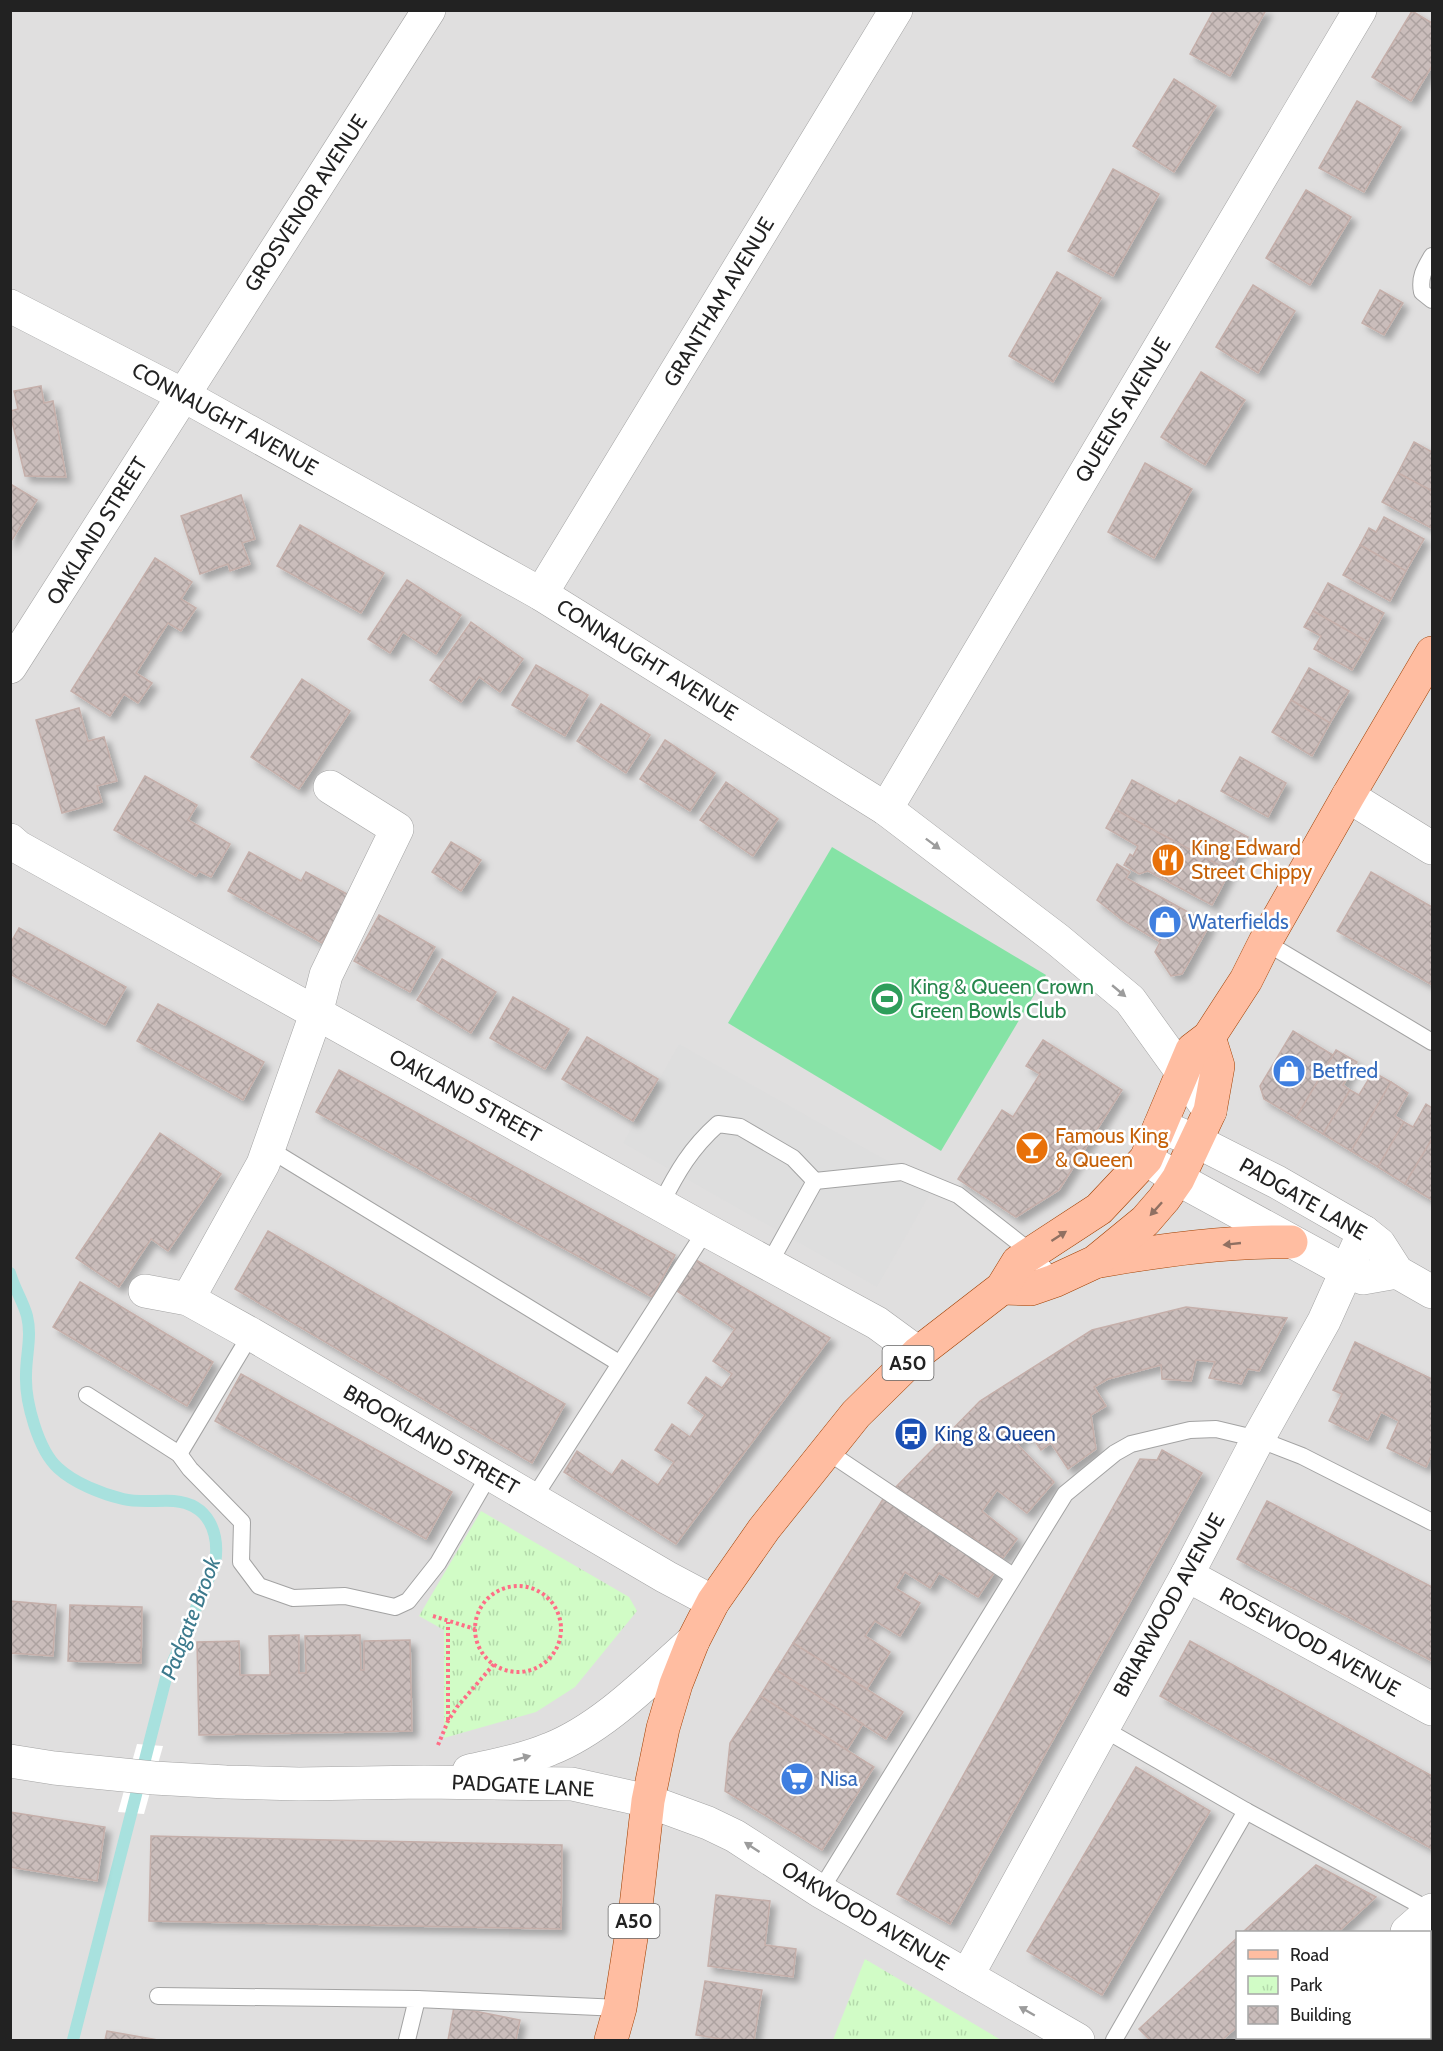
<svg xmlns="http://www.w3.org/2000/svg" width="1443" height="2051" viewBox="0 0 1443 2051" font-family="Cabin,sans-serif">
<style>
.residential{fill:#e0dfdf;fill-rule:evenodd}
.park{fill:url(#park-tufts)}
.pitch{fill:#85e3a5}
.parking{fill:#dedede}
.pier{fill:#fff}
.lines{fill:none;stroke-linecap:round;stroke-linejoin:round}
.stream{stroke:#a8e1de;stroke-width:12}
.building{fill:url(#building-cross-hatch);stroke:#c5afaa;stroke-width:1.5;filter:url(#shadow)}
.service-casing{stroke:#a3a3a3;stroke-width:18}
.minor-casing{stroke:#a3a3a3;stroke-width:34}
.tertiary-casing{stroke:#a3a3a3;stroke-width:34}
.primary-casing{stroke:#a03f00;stroke-width:34}
.path{stroke:#fe6e86;stroke-width:4;stroke-dasharray:3 3;stroke-linecap:butt}
.service{stroke:#fff;stroke-width:16}
.minor{stroke:#fff;stroke-width:33}
.tertiary{stroke:#fff;stroke-width:33}
.primary{stroke:#ffbda1;stroke-width:33}
.oneway{fill:#9c9c9c}
.oneway2{fill:#907062}
.labels{text-anchor:middle;stroke-width:5;stroke-linejoin:round;paint-order:stroke}
.shield{fill:#fff;stroke:#646464;stroke-width:1.5}
.shield-label{font-size:20px;font-weight:bold;fill:#222}
.street-label{font-size:21px;fill:#222;stroke:#fff}
.food-label{font-size:21px;fill:#c56008;stroke:#fff;text-anchor:start}
.shop-label{font-size:21px;fill:#366cbe;stroke:#fff;text-anchor:start}
.leisure-label{font-size:21px;fill:#27864d;stroke:#fff;text-anchor:start}
.transit-label{font-size:21px;fill:#164399;stroke:#fff;text-anchor:start}
.water-label{font-size:22px;font-style:italic;fill:#3c7a8d;stroke:#fff}
</style>
<defs>
<pattern id="park-tufts" width="24" height="20" patternUnits="userSpaceOnUse" patternTransform="scale(1.5)"><rect width="24" height="20" fill="#d1fcc6"/><path d="M3 7l-1-3M5 7V3M7 7l1-3M15 17l-1-3M17 17v-4M19 17l1-3" fill="none" stroke="#b3d8aa"/></pattern>
<pattern id="building-cross-hatch" width="8" height="8" patternUnits="userSpaceOnUse" patternTransform="scale(1.5)"><rect width="8" height="8" fill="#cabdbb"/><path d="M0 0l8 8M0 8l8-8" fill="none" stroke="#ada2a0"/></pattern>
<filter id="shadow"><feDropShadow dx="5.5" dy="5.5" stdDeviation="3" flood-color="#0004"/></filter>
</defs>
<rect width="100%" height="100%" fill="#f2ece9"/>
<path class="residential" d="M 11,11 L 1432,11 L 1432,2040 L 11,2040 ZM 1238,1932 L 1430,1932 L 1430,2038 L 1238,2038 Z"/>
<g class="park">
<path d="M 481,1511 L 629,1597 L 637,1611 L 575,1687 L 536,1712 L 444,1738 L 444,1630 L 419,1616 Z"/>
<path d="M 865,1959 L 1001,2040 L 833,2040 Z"/>
</g>
<path class="pitch" d="M 832,847 L 1046,975 L 941,1151 L 728,1023 Z"/>
<path class="parking" d="M 679,1044 L 934,1187 L 877,1287 L 623,1143 Z"/>
<path class="pier" d="M 137,1744 L 163,1746 L 144,1814 L 118,1812 Z"/>
<g class="lines">
<path class="stream" d="M 10,1273 C 14,1288 23,1301 27,1316 C 32,1336 26,1355 26,1375 C 25,1401 38,1450 58,1468 C 74,1483 102,1494 123,1499 C 139,1503 158,1500 174,1501 C 209,1504 220,1533 215,1564 L 166,1678 L 73,2040"/>
</g>
<g class="building">
<path d="M 1214,10 L 1266,10 L 1230,76 L 1190,54 Z"/>
<path d="M 1412,11 L 1432,23 L 1432,66 L 1411,101 L 1372,77 Z"/>
<path d="M 1174,79 L 1216,106 L 1174,172 L 1133,146 Z"/>
<path d="M 1357,101 L 1401,127 L 1364,192 L 1319,168 Z"/>
<path d="M 1113,169 L 1159,194 L 1113,276 L 1068,251 Z"/>
<path d="M 1306,190 L 1351,217 L 1310,285 L 1266,258 Z"/>
<path d="M 1057,272 L 1101,298 L 1053,382 L 1009,356 Z"/>
<path d="M 1253,285 L 1295,311 L 1258,373 L 1216,347 Z"/>
<path d="M 1380,290 L 1403,303 L 1384,335 L 1362,323 Z"/>
<path d="M 1201,372 L 1245,400 L 1205,465 L 1161,437 Z"/>
<path d="M 41,386 L 44,403 L 53,401 L 66,477 L 25,476 L 10,413 L 10,411 L 18,409 L 14,391 Z"/>
<path d="M 1414,442 L 1432,452 L 1432,491 L 1398,473 Z"/>
<path d="M 1145,463 L 1192,489 L 1154,558 L 1108,532 Z"/>
<path d="M 1398,473 L 1432,491 L 1432,524 L 1431,528 L 1382,502 Z"/>
<path d="M 12,485 L 37,500 L 10,543 L 10,488 Z"/>
<path d="M 241,495 L 255,539 L 242,543 L 250,564 L 230,571 L 228,564 L 200,574 L 181,516 Z"/>
<path d="M 1384,517 L 1424,539 L 1406,571 L 1360,545 L 1369,528 L 1376,532 Z"/>
<path d="M 300,525 L 384,573 L 361,613 L 277,566 Z"/>
<path d="M 1360,545 L 1406,571 L 1390,601 L 1343,575 Z"/>
<path d="M 155,558 L 192,582 L 181,599 L 196,608 L 181,631 L 168,623 L 136,673 L 152,683 L 138,703 L 124,694 L 110,716 L 71,691 Z"/>
<path d="M 407,580 L 461,615 L 436,654 L 403,632 L 390,653 L 368,639 Z"/>
<path d="M 1328,583 L 1384,613 L 1368,642 L 1313,611 Z"/>
<path d="M 1313,611 L 1368,642 L 1352,670 L 1314,649 L 1321,636 L 1304,627 Z"/>
<path d="M 471,622 L 523,659 L 500,692 L 479,677 L 461,702 L 430,680 Z"/>
<path d="M 536,665 L 588,695 L 565,736 L 512,705 Z"/>
<path d="M 1309,668 L 1349,691 L 1330,723 L 1291,700 Z"/>
<path d="M 302,679 L 350,711 L 299,789 L 251,757 Z"/>
<path d="M 1291,700 L 1330,723 L 1312,756 L 1272,732 Z"/>
<path d="M 601,704 L 650,735 L 626,773 L 577,741 Z"/>
<path d="M 79,708 L 88,741 L 104,737 L 117,781 L 97,786 L 102,802 L 62,813 L 36,720 Z"/>
<path d="M 665,740 L 715,773 L 690,811 L 640,779 Z"/>
<path d="M 1240,757 L 1286,783 L 1268,817 L 1221,791 Z"/>
<path d="M 145,776 L 197,805 L 188,820 L 230,844 L 211,877 L 199,871 L 196,876 L 114,830 Z"/>
<path d="M 1132,780 L 1176,804 L 1179,800 L 1248,837 L 1230,871 L 1116,810 Z"/>
<path d="M 726,782 L 778,819 L 753,856 L 700,820 Z"/>
<path d="M 1116,810 L 1230,871 L 1212,905 L 1148,871 L 1139,874 L 1124,865 L 1130,854 L 1133,856 L 1138,846 L 1106,828 Z"/>
<path d="M 451,842 L 481,860 L 461,891 L 432,872 Z"/>
<path d="M 249,852 L 301,881 L 306,872 L 349,895 L 322,943 L 228,891 Z"/>
<path d="M 1117,864 L 1130,872 L 1126,878 L 1210,924 L 1182,974 L 1171,976 L 1155,952 L 1160,942 L 1121,919 L 1097,900 Z"/>
<path d="M 1371,872 L 1432,907 L 1432,985 L 1337,931 Z"/>
<path d="M 379,915 L 435,947 L 410,992 L 354,961 Z"/>
<path d="M 19,928 L 126,987 L 105,1025 L 10,974 L 10,944 Z"/>
<path d="M 442,959 L 496,992 L 471,1033 L 417,1000 Z"/>
<path d="M 513,997 L 569,1029 L 545,1069 L 490,1038 Z"/>
<path d="M 158,1004 L 264,1062 L 243,1100 L 137,1041 Z"/>
<path d="M 1293,1031 L 1333,1055 L 1296,1118 L 1264,1099 L 1260,1086 Z"/>
<path d="M 587,1037 L 658,1079 L 633,1121 L 562,1079 Z"/>
<path d="M 1043,1040 L 1122,1090 L 1059,1190 L 1016,1217 L 958,1179 L 1002,1110 L 1013,1117 L 1040,1074 L 1026,1066 Z"/>
<path d="M 1336,1050 L 1357,1062 L 1343,1085 L 1350,1090 L 1323,1134 L 1296,1118 Z"/>
<path d="M 339,1070 L 675,1255 L 652,1297 L 316,1112 Z"/>
<path d="M 1373,1072 L 1391,1082 L 1351,1151 L 1323,1134 L 1350,1090 L 1359,1095 Z"/>
<path d="M 1391,1082 L 1408,1093 L 1395,1116 L 1404,1122 L 1378,1167 L 1351,1151 Z"/>
<path d="M 1426,1104 L 1432,1108 L 1432,1139 L 1405,1184 L 1378,1167 L 1404,1122 L 1413,1127 Z"/>
<path d="M 160,1133 L 221,1174 L 168,1251 L 151,1239 L 119,1287 L 76,1258 Z"/>
<path d="M 1432,1139 L 1432,1200 L 1405,1184 Z"/>
<path d="M 268,1231 L 565,1404 L 532,1463 L 235,1289 Z"/>
<path d="M 696,1260 L 830,1338 L 676,1544 L 564,1472 L 577,1451 L 612,1475 L 622,1460 L 658,1485 L 674,1462 L 655,1450 L 672,1424 L 690,1437 L 705,1415 L 688,1403 L 706,1377 L 722,1388 L 732,1374 L 713,1361 L 735,1329 L 677,1291 Z"/>
<path d="M 80,1282 L 213,1362 L 187,1406 L 53,1327 Z"/>
<path d="M 1186,1307 L 1287,1318 L 1259,1371 L 1248,1369 L 1241,1384 L 1209,1378 L 1215,1362 L 1196,1360 L 1191,1381 L 1162,1379 L 1161,1365 L 1108,1379 L 1094,1387 L 1106,1406 L 1091,1415 L 1096,1449 L 1068,1469 L 1051,1443 L 1041,1450 L 1030,1434 L 1016,1443 L 1054,1482 L 1027,1513 L 997,1490 L 982,1511 L 1017,1539 L 1003,1558 L 896,1487 L 980,1401 L 1092,1330 Z"/>
<path d="M 1355,1342 L 1432,1379 L 1432,1454 L 1426,1467 L 1387,1448 L 1399,1421 L 1381,1412 L 1368,1440 L 1329,1421 L 1342,1394 L 1333,1390 Z"/>
<path d="M 241,1374 L 452,1492 L 426,1539 L 215,1421 Z"/>
<path d="M 1162,1450 L 1202,1473 L 950,1924 L 897,1894 L 1140,1459 L 1157,1460 Z"/>
<path d="M 883,1499 L 996,1570 L 978,1597 L 939,1573 L 930,1588 L 905,1572 L 895,1588 L 920,1603 L 900,1636 L 875,1621 L 865,1636 L 890,1652 L 867,1689 L 793,1643 Z"/>
<path d="M 1267,1501 L 1432,1587 L 1432,1661 L 1237,1559 Z"/>
<path d="M 10,1601 L 56,1605 L 53,1656 L 10,1653 Z"/>
<path d="M 70,1605 L 142,1607 L 141,1663 L 68,1661 Z"/>
<path d="M 299,1635 L 299,1673 L 306,1673 L 305,1636 L 360,1635 L 361,1670 L 364,1670 L 364,1641 L 410,1640 L 412,1731 L 199,1735 L 197,1642 L 239,1641 L 240,1675 L 270,1675 L 269,1636 Z"/>
<path d="M 1190,1641 L 1432,1776 L 1432,1849 L 1160,1696 Z"/>
<path d="M 793,1643 L 903,1712 L 886,1739 L 776,1670 Z"/>
<path d="M 776,1670 L 863,1724 L 847,1750 L 760,1696 Z"/>
<path d="M 760,1696 L 874,1767 L 822,1850 L 725,1791 L 730,1743 Z"/>
<path d="M 1136,1767 L 1210,1811 L 1102,1995 L 1027,1951 Z"/>
<path d="M 10,1812 L 105,1827 L 97,1881 L 10,1867 Z"/>
<path d="M 151,1836 L 562,1845 L 561,1929 L 149,1921 Z"/>
<path d="M 1316,1865 L 1376,1897 L 1338,1932 L 1243,1932 Z"/>
<path d="M 716,1895 L 770,1901 L 765,1945 L 796,1949 L 793,1977 L 708,1966 Z"/>
<path d="M 1238,1937 L 1238,2026 L 1222,2040 L 1150,2040 L 1139,2029 Z"/>
<path d="M 705,1981 L 762,1990 L 754,2040 L 727,2040 L 696,2035 Z"/>
<path d="M 1432,1987 L 1432,2040 L 1369,2040 L 1373,2038 L 1430,2038 L 1430,1990 Z"/>
<path d="M 454,2007 L 520,2020 L 516,2040 L 448,2040 Z"/>
<path d="M 107,2031 L 158,2040 L 105,2040 Z"/>
</g>
<g class="lines">
<defs>
<g id="service">
<path d="M 1432,256 C 1425,268 1419,277 1422,292 L 1432,300"/>
<path d="M 1265,942 L 1432,1042"/>
<path d="M 269,1149 L 619,1363"/>
<path d="M 815,1181 L 902,1172 L 958,1195 L 1032,1253 L 1054,1281"/>
<path d="M 661,1204 C 677,1172 691,1148 718,1124 L 740,1127 L 793,1158 L 815,1181 L 769,1264"/>
<path d="M 87,1395 L 179,1454 L 190,1469 L 242,1522 L 241,1562 L 259,1586 L 293,1598 L 345,1596 L 395,1607 L 408,1601 L 438,1563 L 489,1475"/>
<path d="M 825,1450 L 1013,1576"/>
<path d="M 179,1454 L 251,1334"/>
<path d="M 533,1499 L 706,1230"/>
<path d="M 1102,1728 L 1246,1811 L 1431,1911"/>
<path d="M 820,1891 L 1065,1494 L 1115,1453 L 1131,1444 L 1190,1430 L 1216,1429 L 1258,1439 L 1302,1456 L 1432,1522"/>
<path d="M 158,1996 L 417,1999 L 407,2040"/>
<path d="M 417,1999 L 620,2008"/>
<path d="M 1114,2040 L 1246,1811"/>
</g>
<g id="minor">
<path d="M 10,306 L 183,395 L 541,594 L 886,809 L 1058,940 L 1130,1000 L 1210,1111"/>
<path d="M 541,594 L 896,10"/>
<path d="M 10,667 L 429,10"/>
<path d="M 1348,796 L 1432,848"/>
<path d="M 886,809 L 1360,10"/>
<path d="M 10,840 L 18,847 L 706,1230 L 877,1323 L 918,1353"/>
<path d="M 145,1291 L 188,1299 L 251,1334 L 666,1577 L 713,1602"/>
<path d="M 188,1299 L 263,1164 L 316,1014 L 326,975 L 397,829 L 330,787"/>
<path d="M 1187,1575 L 1432,1709"/>
<path d="M 648,1801 L 708,1823 L 735,1836 L 820,1891 L 1078,2040"/>
<path d="M 1407,1932 L 1432,1910"/>
<path d="M 967,1976 L 1187,1575 L 1258,1439 L 1324,1321 L 1364,1232"/>
<path d="M 1285,2040 L 1289,2038"/>
</g>
<g id="tertiary">
<path d="M 1160,1126 L 1196,1141 L 1277,1182 L 1364,1232 L 1379,1244 L 1397,1272 L 1432,1292"/>
<path d="M 1146,1159 L 1178,1179 L 1346,1271 L 1363,1278 L 1397,1272"/>
<path d="M 10,1761 L 54,1768 L 154,1778 L 226,1782 L 299,1784 L 424,1782 L 572,1784 L 648,1801"/>
<path d="M 469,1771 C 496,1765 524,1760 550,1749 C 603,1728 650,1679 693,1641"/>
</g>
<g id="primary">
<path d="M 1100,1261 C 1163,1250 1227,1241 1291,1242"/>
<path d="M 1002,1288 L 1031,1289 L 1054,1281 L 1095,1262 L 1145,1221 L 1164,1199 L 1178,1179 L 1210,1111 L 1218,1066 L 1209,1037"/>
<path d="M 611,2040 L 620,2008 L 636,1906 L 648,1801 L 663,1728 L 676,1684 L 693,1641 L 713,1602 L 764,1529 L 856,1414 L 918,1353 L 1002,1288 L 1018,1262 L 1099,1209 L 1146,1159 L 1192,1050 L 1209,1037 L 1246,980 L 1265,942 L 1348,796 L 1432,653"/>
</g>
</defs>
<use href="#service" class="service-casing"/>
<use href="#minor" class="minor-casing"/>
<use href="#tertiary" class="tertiary-casing"/>
<use href="#primary" class="primary-casing"/>
<g class="path">
<circle cx="518" cy="1629" r="43"/>
<path d="M 433,1616 L 475,1629"/>
<path d="M 448,1720 L 448,1622"/>
<path d="M 438,1745 L 448,1721 L 457,1707 L 494,1664"/>
</g>
<use href="#service" class="service"/>
<use href="#minor" class="minor"/>
<use href="#tertiary" class="tertiary"/>
<use href="#primary" class="primary"/>
</g>
<defs><path id="oneway-solid" d="M-6-.8H1V-3.2L6.5 0L1 3.2V.8H-6Z" transform="scale(1.5)"/></defs>
<g class="oneway">
<use href="#oneway-solid" transform="translate(933 844) rotate(37)"/>
<use href="#oneway-solid" transform="translate(1119 991) rotate(40)"/>
<use href="#oneway-solid" transform="translate(522 1758) rotate(-15)"/>
<use href="#oneway-solid" transform="translate(752 1847) rotate(-147)"/>
<use href="#oneway-solid" transform="translate(1027 2011) rotate(-150)"/>
</g>
<g class="oneway2">
<use href="#oneway-solid" transform="translate(1156 1209) rotate(132)"/>
<use href="#oneway-solid" transform="translate(1059 1236) rotate(-33)"/>
<use href="#oneway-solid" transform="translate(1232 1244) rotate(174)"/>
</g>
<defs>
<symbol id="restaurant-disc" viewBox="-11 -11 22 22"><circle r="9.5" fill="#e8710a" stroke="#fff"/><path d="M-5-6h1v4h1v-4h1v4h1v-4h1v5L-1.5 .5V6h-2V.5L-5-1ZM5-6V6H3V1.5H1.5Q1.5-4 5-6Z" fill="#fff"/></symbol>
<symbol id="shop-disc" viewBox="-11 -11 22 22"><circle r="9.5" fill="#3f7fe0" stroke="#fff"/><path d="M-5-2.5h2.3a2.7 3.5 0 0 1 5.4 0H5L5.5 6h-11ZM-1.5-2.5h3a1.5 2.3 0 0 0-3 0Z" fill="#fff"/></symbol>
<symbol id="stadium-disc" viewBox="-11 -11 22 22"><circle r="9.5" fill="#2e9e5b" stroke="#fff"/><path d="M0-5a6.5 5 0 1 0 0 10a6.5 5 0 1 0 0-10ZM-3.5-1.8h7v3.6h-7Z" fill="#fff"/></symbol>
<symbol id="bar-disc" viewBox="-11 -11 22 22"><circle r="9.5" fill="#e8710a" stroke="#fff"/><path d="M-6-5H6L.8 .8V4.5H3.5V6h-7V4.5H-.8V.8Z" fill="#fff"/></symbol>
<symbol id="bus-disc" viewBox="-11 -11 22 22"><circle r="9.5" fill="#1a4fb4" stroke="#fff"/><path d="M-5-6H5V4H4V6H2V4H-2V6H-4V4H-5ZM-3.5-4V0h7V-4ZM-3.5 1.2v1.5H-2V1.2ZM2 1.2v1.5H3.5V1.2Z" fill="#fff"/></symbol>
<symbol id="supermarket-disc" viewBox="-11 -11 22 22"><circle r="9.5" fill="#3f7fe0" stroke="#fff"/><path d="M-6-5.5h2.5l.6 2H6L4.5 2H-2.5L-4.4-4H-6ZM-1.5 3.2a1.3 1.3 0 1 0 .1 0ZM3 3.2a1.3 1.3 0 1 0 .1 0Z" fill="#fff"/></symbol>
</defs>
<g fill-rule="evenodd">
<use href="#restaurant-disc" x="1149" y="841" width="38" height="38"/>
<use href="#shop-disc" x="1146" y="903" width="38" height="38"/>
<use href="#stadium-disc" x="868" y="980" width="38" height="38"/>
<use href="#shop-disc" x="1270" y="1052" width="38" height="38"/>
<use href="#bar-disc" x="1013" y="1129" width="38" height="38"/>
<use href="#bus-disc" x="892" y="1415" width="38" height="38"/>
<use href="#supermarket-disc" x="778" y="1760" width="38" height="38"/>
</g>
<g class="labels">
<g class="shield">
<rect x="882.5" y="1346" width="51" height="34" rx="4.5"/>
<rect x="608.5" y="1904" width="51" height="34" rx="4.5"/>
</g>
<g class="shield-label">
<text x="908" y="1370">A50</text>
<text x="634" y="1928">A50</text>
</g>
<g class="street-label">
<text transform="translate(306 203) rotate(-57)" y="7">GROSVENOR AVENUE</text>
<text transform="translate(719 302) rotate(-59)" y="7">GRANTHAM AVENUE</text>
<text transform="translate(1123 410) rotate(-59)" y="7">QUEENS AVENUE</text>
<text transform="translate(225 419) rotate(29)" y="7">CONNAUGHT AVENUE</text>
<text transform="translate(97 531) rotate(-58)" y="7">OAKLAND STREET</text>
<text transform="translate(647 660) rotate(32)" y="7">CONNAUGHT AVENUE</text>
<text transform="translate(465 1096) rotate(29)" y="7">OAKLAND STREET</text>
<text transform="translate(1303 1199) rotate(30)" y="7">PADGATE LANE</text>
<text transform="translate(431 1440) rotate(30)" y="7">BROOKLAND STREET</text>
<text transform="translate(1169 1605) rotate(-61)" y="7">BRIARWOOD AVENUE</text>
<text transform="translate(1310 1642) rotate(29)" y="7">ROSEWOOD AVENUE</text>
<text transform="translate(523 1786) rotate(3)" y="7">PADGATE LANE</text>
<text transform="translate(865 1916) rotate(31)" y="7">OAKWOOD AVENUE</text>
</g>
<g class="food-label">
<text x="1191" y="855">King Edward<tspan x="1191" dy="24">Street Chippy</tspan></text>
<text x="1055" y="1143">Famous King<tspan x="1055" dy="24">&amp; Queen</tspan></text>
</g>
<g class="shop-label">
<text x="1188" y="929">Waterfields</text>
<text x="1312" y="1078">Betfred</text>
<text x="820" y="1786">Nisa</text>
</g>
<g class="leisure-label">
<text x="910" y="994">King &amp; Queen Crown<tspan x="910" dy="24">Green Bowls Club</tspan></text>
</g>
<g class="transit-label">
<text x="934" y="1441">King &amp; Queen</text>
</g>
<g class="water-label">
<text transform="translate(190 1618) rotate(-69)" y="8">Padgate Brook</text>
</g>
</g>
<rect width="1443" height="2051" fill="none" stroke="#222222" stroke-width="24"/>
<rect x="1236" y="1931" width="195" height="108" fill="#ffffff" stroke="#a7a7a7" stroke-width="1.5"/>
<rect x="1248" y="1950" width="30" height="9" fill="#ffbda1" stroke="#a7a7a7" stroke-width="1.5"/>
<text x="1290" y="1961" font-size="18" fill="#222222">Road</text>
<rect x="1248" y="1976" width="30" height="18" fill="url(#park-tufts)" stroke="#a7a7a7" stroke-width="1.5"/>
<text x="1290" y="1991" font-size="18" fill="#222222">Park</text>
<rect x="1248" y="2006" width="30" height="18" fill="url(#building-cross-hatch)" stroke="#a7a7a7" stroke-width="1.5"/>
<text x="1290" y="2021" font-size="18" fill="#222222">Building</text>
</svg>
